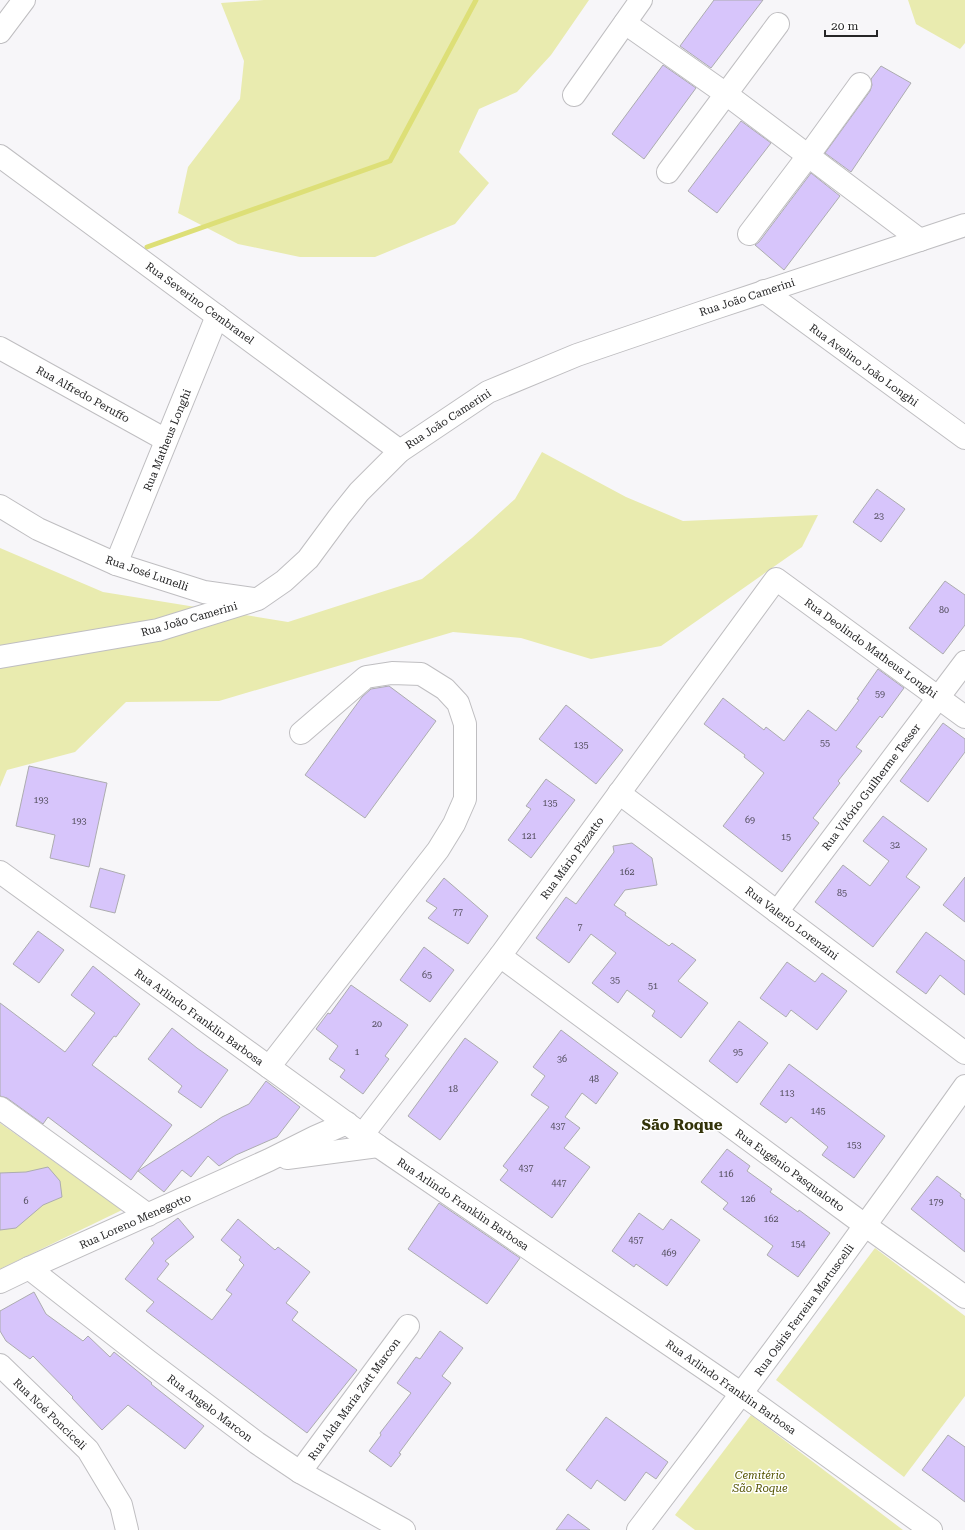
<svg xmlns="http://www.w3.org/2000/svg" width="965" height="1530" viewBox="0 0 965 1530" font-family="'Roboto Serif',serif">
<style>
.green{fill:#e9ebaf}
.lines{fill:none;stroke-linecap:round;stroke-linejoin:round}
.stream{stroke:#dddf77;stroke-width:5}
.building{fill:#d7c5fb;stroke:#acacaf}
.minor-casing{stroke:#bfbec1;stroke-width:24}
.minor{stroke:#fff;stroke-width:22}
.labels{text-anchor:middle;stroke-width:3;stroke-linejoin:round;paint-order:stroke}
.number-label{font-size:9px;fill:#524e5c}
.street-label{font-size:11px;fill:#262627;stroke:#fff}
.park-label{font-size:11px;font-style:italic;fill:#545400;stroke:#fff}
.district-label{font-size:15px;font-weight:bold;fill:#333309;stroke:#fff}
</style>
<rect width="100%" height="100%" fill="#f7f6f9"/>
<g class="green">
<path d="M 264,0 L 589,0 L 551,55 L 517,92 L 479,109 L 459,152 L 489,183 L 455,224 L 375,257 L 300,257 L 238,244 L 178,213 L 188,167 L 240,99 L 244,61 L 221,3 Z"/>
<path d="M 908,0 L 965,0 L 965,43 L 960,49 L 916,24 Z"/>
<path d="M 542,452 L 626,497 L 683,521 L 818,515 L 802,547 L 661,646 L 591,659 L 521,638 L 453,632 L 219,701 L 126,702 L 75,752 L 7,770 L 0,787 L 0,548 L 103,592 L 288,622 L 422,579 L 472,538 L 515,499 Z"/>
<path d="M 0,1123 L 122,1210 L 0,1269 Z"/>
<path d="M 875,1248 L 965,1316 L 965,1396 L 904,1477 L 776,1380 Z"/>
<path d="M 751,1415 L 903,1530 L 695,1530 L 675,1515 Z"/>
</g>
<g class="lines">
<path class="stream" d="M 147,247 L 390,161 L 476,0"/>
</g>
<g class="building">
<path d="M 714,0 L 763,0 L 711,68 L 680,46 Z"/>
<path d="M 663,65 L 696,88 L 644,159 L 612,134 Z"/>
<path d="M 881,66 L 911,83 L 851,172 L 825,153 L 870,91 L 872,85 L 871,79 Z"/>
<path d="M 741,121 L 771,143 L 717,213 L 688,191 Z"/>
<path d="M 811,173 L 840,196 L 784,270 L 755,245 L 759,242 Z"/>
<path d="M 877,489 L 905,509 L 881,542 L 853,522 Z"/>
<path d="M 945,581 L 965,595 L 965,625 L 943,654 L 909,628 Z"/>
<path d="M 878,669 L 904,688 L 882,718 L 880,716 L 856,747 L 862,751 L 838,781 L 840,783 L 813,818 L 819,823 L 782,872 L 723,826 L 764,773 L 744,757 L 745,755 L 704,724 L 723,698 L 764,730 L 766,727 L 784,741 L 808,710 L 836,731 L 859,700 L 857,699 Z"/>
<path d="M 389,686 L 436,721 L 365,818 L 305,775 L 362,697 L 371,689 Z"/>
<path d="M 566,705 L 623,750 L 596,784 L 539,739 Z"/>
<path d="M 943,723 L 965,739 L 965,752 L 928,802 L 900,781 Z"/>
<path d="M 29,766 L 107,783 L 89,867 L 50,858 L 55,835 L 16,826 Z"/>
<path d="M 546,779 L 575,800 L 531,858 L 508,840 L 531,809 L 526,806 Z"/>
<path d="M 883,816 L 927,849 L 906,877 L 920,887 L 873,947 L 815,902 L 843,865 L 870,886 L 889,861 L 863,841 Z"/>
<path d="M 632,843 L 652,858 L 657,885 L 625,890 L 614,905 L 626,913 L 625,915 L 669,946 L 672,943 L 696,960 L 678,981 L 708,1003 L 681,1038 L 652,1016 L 655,1011 L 627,990 L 618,1003 L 592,983 L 616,953 L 591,934 L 569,963 L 536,938 L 566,897 L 576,904 L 614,852 L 613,846 Z"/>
<path d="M 100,868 L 125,875 L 115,913 L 90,907 Z"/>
<path d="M 965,877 L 965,922 L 943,905 Z"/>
<path d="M 444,878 L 488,916 L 468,944 L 428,918 L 437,908 L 426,901 Z"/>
<path d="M 38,931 L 64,950 L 39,983 L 13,964 Z"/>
<path d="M 926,932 L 965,961 L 965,995 L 940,975 L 926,994 L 896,972 Z"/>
<path d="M 424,947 L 454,970 L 430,1002 L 400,980 Z"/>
<path d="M 787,962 L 815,982 L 822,973 L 847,991 L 817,1030 L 791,1010 L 786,1017 L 760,998 Z"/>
<path d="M 93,966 L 140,1004 L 116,1037 L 114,1036 L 92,1065 L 172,1125 L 131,1180 L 48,1117 L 43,1124 L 7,1098 L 0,1096 L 0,1003 L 65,1052 L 95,1013 L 71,995 Z"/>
<path d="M 351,985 L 408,1025 L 385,1056 L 389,1059 L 363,1094 L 340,1077 L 345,1070 L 329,1059 L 338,1046 L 316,1029 L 328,1013 L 330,1014 Z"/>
<path d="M 739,1021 L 768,1043 L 737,1083 L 709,1061 Z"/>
<path d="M 172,1028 L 197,1048 L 228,1070 L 201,1108 L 178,1092 L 182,1086 L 148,1059 Z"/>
<path d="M 561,1030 L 618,1073 L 596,1104 L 582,1093 L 565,1117 L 580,1128 L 564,1148 L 590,1167 L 552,1218 L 500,1180 L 508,1170 L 503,1166 L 549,1107 L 531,1095 L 545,1076 L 533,1067 Z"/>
<path d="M 465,1038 L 498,1062 L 440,1140 L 408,1116 Z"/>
<path d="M 789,1064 L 885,1136 L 854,1178 L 822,1155 L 828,1147 L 791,1117 L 786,1123 L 760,1104 Z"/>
<path d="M 266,1081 L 300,1107 L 277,1137 L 236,1155 L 219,1166 L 208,1156 L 191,1177 L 182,1170 L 164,1192 L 138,1171 L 222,1117 L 249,1104 Z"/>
<path d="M 727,1149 L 750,1166 L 747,1171 L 772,1189 L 770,1192 L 798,1212 L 799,1210 L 830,1233 L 798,1277 L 767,1255 L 773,1246 L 723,1209 L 728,1203 L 701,1182 Z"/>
<path d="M 48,1167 L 60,1181 L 62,1197 L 43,1205 L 16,1228 L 0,1230 L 0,1173 L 26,1172 Z"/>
<path d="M 937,1176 L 961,1194 L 960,1196 L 965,1200 L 965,1252 L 911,1209 Z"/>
<path d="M 439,1203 L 520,1258 L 487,1304 L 408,1249 Z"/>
<path d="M 639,1213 L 663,1230 L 671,1219 L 700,1240 L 667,1286 L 636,1264 L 634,1267 L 612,1251 Z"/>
<path d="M 178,1218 L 194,1237 L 165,1261 L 169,1264 L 157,1279 L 212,1320 L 232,1294 L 226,1290 L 244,1265 L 239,1260 L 241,1257 L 221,1240 L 238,1219 L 275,1250 L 278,1247 L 310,1272 L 286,1303 L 298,1312 L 292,1320 L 357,1370 L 307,1433 L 146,1311 L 154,1302 L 125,1279 L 154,1243 L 151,1239 Z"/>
<path d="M 34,1292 L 46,1314 L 83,1341 L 88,1336 L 110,1357 L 114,1352 L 152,1383 L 151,1384 L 204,1426 L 185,1449 L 128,1405 L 102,1430 L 72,1398 L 73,1397 L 33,1356 L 30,1359 L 6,1341 L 0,1331 L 0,1311 Z"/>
<path d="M 440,1331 L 463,1348 L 442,1376 L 451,1383 L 399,1453 L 401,1454 L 391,1467 L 369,1451 L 381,1435 L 380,1433 L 411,1393 L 397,1383 L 416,1357 L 420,1359 Z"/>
<path d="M 606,1417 L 668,1462 L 656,1479 L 646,1472 L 625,1501 L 597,1480 L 591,1489 L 566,1470 Z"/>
<path d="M 948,1435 L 965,1447 L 965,1502 L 922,1470 Z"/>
<path d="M 568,1514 L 590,1530 L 556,1530 Z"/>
</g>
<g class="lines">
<defs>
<g id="minor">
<path d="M 625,23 L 726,94 L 920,240"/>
<path d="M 0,32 L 24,0"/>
<path d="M 574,95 L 641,0"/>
<path d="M 0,156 L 400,451"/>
<path d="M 668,172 L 778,24"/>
<path d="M 749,234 L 808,156 L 860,84"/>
<path d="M 764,291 L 965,438"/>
<path d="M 0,348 L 166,440"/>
<path d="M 0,506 L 38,529 L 116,564 L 204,592 L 253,599"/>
<path d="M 116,564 L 217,316"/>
<path d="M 0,657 L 158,630 L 258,599 L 284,581 L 308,559 L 339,517 L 359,492 L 400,451 L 488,392 L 577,355 L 715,308 L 965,225"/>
<path d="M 619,793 L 965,1053"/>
<path d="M 0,872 L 378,1146 L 742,1394 L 931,1530"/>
<path d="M 777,912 L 965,662"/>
<path d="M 500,956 L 866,1226 L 965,1297"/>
<path d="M 269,1067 L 438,850 L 454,824 L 465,799 L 465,724 L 458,703 L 445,689 L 421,674 L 392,673 L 366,677 L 301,733"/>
<path d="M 0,1108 L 148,1215"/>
<path d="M 363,1134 L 500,956 L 776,579 L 965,717"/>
<path d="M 287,1158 L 378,1146"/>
<path d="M 29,1268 L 148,1361 L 257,1443 L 300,1472 L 404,1530"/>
<path d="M 0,1282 L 29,1268 L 269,1160 L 315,1137 L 347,1123"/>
<path d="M 0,1365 L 88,1450 L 121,1505 L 127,1530"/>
<path d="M 300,1472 L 408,1326"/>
<path d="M 638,1530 C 750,1384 859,1236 965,1086"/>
</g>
</defs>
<use href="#minor" class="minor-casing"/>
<use href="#minor" class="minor"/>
</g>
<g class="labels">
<g class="number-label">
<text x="879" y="519">23</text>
<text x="944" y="613">80</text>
<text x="880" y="697">59</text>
<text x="825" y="746">55</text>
<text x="581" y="748">135</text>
<text x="41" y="803">193</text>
<text x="550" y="806">135</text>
<text x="750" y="823">69</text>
<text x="79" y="824">193</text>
<text x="529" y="839">121</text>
<text x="786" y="840">15</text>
<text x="895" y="848">32</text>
<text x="627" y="875">162</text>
<text x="842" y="896">85</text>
<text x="458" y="915">77</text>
<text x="580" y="930">7</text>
<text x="427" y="978">65</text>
<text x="615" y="983">35</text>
<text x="653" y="989">51</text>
<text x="377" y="1027">20</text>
<text x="357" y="1055">1</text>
<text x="738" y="1055">95</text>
<text x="562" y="1062">36</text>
<text x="594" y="1082">48</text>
<text x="453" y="1092">18</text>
<text x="787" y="1096">113</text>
<text x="818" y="1114">145</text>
<text x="558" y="1129">437</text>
<text x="854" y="1148">153</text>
<text x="526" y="1171">437</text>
<text x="726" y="1177">116</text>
<text x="559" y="1186">447</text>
<text x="748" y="1202">126</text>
<text x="26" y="1204">6</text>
<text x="936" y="1205">179</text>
<text x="771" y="1222">162</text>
<text x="636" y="1243">457</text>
<text x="798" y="1247">154</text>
<text x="669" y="1256">469</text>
</g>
<g class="street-label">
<text transform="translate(747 297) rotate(-18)" y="4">Rua João Camerini</text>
<text transform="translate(200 303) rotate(36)" y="4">Rua Severino Cembranel</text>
<text transform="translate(864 365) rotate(36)" y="4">Rua Avelino João Longhi</text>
<text transform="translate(83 394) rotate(29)" y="4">Rua Alfredo Peruffo</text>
<text transform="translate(448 419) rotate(-33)" y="4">Rua João Camerini</text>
<text transform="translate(167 440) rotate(-68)" y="4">Rua Matheus Longhi</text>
<text transform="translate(147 573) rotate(19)" y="4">Rua José Lunelli</text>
<text transform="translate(189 619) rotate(-16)" y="4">Rua João Camerini</text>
<text transform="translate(871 648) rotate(36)" y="4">Rua Deolindo Matheus Longhi</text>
<text transform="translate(871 787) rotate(-53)" y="4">Rua Vitório Guilherme Tesser</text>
<text transform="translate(572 858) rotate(-54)" y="4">Rua Mário Pizzatto</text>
<text transform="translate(792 923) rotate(37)" y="4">Rua Valerio Lorenzini</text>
<text transform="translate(199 1017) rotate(36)" y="4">Rua Arlindo Franklin Barbosa</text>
<text transform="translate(790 1170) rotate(36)" y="4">Rua Eugênio Pasqualotto</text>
<text transform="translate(463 1204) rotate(34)" y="4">Rua Arlindo Franklin Barbosa</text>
<text transform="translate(135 1221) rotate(-24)" y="4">Rua Loreno Menegotto</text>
<text transform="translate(804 1310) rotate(-54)" y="4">Rua Osíris Ferreira Martuscelli</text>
<text transform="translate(731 1387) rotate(35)" y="4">Rua Arlindo Franklin Barbosa</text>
<text transform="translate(354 1399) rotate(-54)" y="4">Rua Alda Maria Zatt Marcon</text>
<text transform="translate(210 1408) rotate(37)" y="4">Rua Angelo Marcon</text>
<text transform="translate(50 1414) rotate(44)" y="4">Rua Noé Ponciceli</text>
</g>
<g class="park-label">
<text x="760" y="1479">Cemitério<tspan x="760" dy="13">São Roque</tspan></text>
</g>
<g class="district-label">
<text x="682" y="1130">São Roque</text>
</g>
</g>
<path d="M825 30v6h52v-6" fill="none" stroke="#262627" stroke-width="2"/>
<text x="831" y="30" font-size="12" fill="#262627" stroke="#ffffff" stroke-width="3" paint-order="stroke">20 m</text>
</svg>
